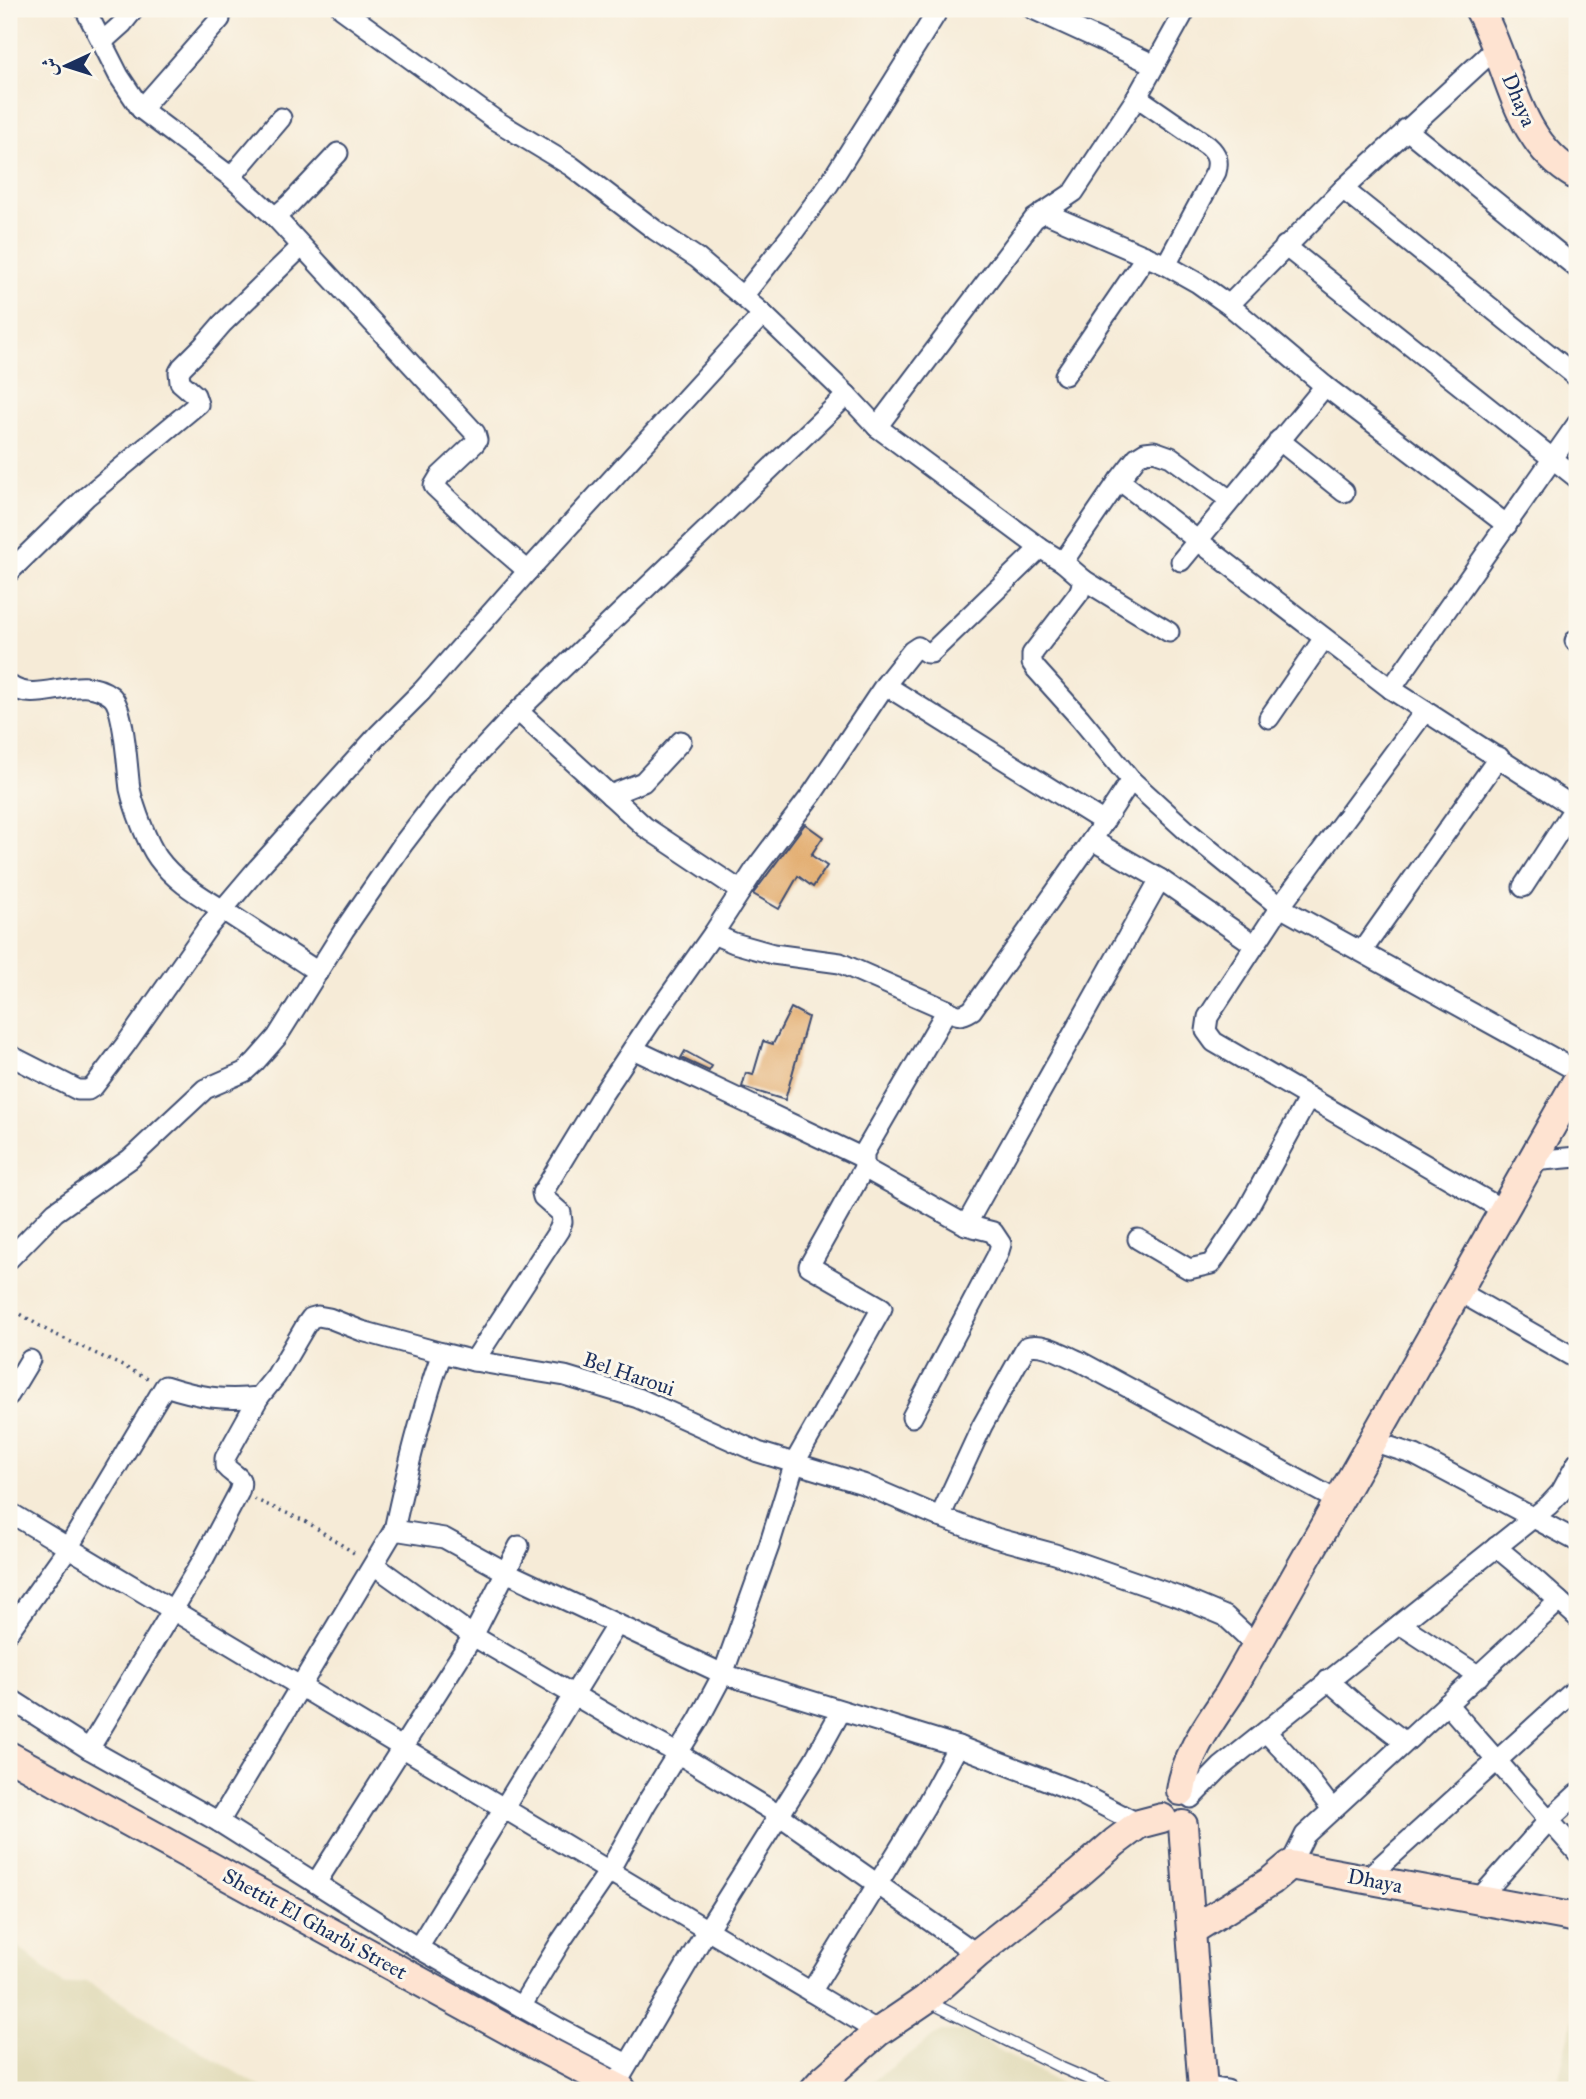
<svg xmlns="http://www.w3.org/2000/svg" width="1586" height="2099" viewBox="0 0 1586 2099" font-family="'IM FELL Great Primer',Amiri,serif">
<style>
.built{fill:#e2dcba}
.building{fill:#e1a868}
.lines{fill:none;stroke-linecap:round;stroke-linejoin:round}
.lane-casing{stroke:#3c4b70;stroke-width:13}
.street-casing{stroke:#3c4b70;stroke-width:23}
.secondary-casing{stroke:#3c4b70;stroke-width:32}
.path{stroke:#3c4b70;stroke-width:3.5;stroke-dasharray:2 5;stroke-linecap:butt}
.lane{stroke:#fff;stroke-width:10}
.street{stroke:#fff;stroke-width:19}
.secondary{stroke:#fee3d1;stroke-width:28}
.labels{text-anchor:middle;stroke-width:6;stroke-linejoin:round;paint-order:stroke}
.street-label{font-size:21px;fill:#1b2f5e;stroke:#fbf7ec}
</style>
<rect width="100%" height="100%" fill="#fbf7ec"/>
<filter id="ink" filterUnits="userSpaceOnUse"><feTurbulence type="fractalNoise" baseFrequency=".0143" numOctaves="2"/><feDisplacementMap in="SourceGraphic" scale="14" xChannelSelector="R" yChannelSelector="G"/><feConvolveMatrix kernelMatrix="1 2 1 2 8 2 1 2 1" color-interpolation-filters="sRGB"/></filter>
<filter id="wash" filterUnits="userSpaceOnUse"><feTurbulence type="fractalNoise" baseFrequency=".00686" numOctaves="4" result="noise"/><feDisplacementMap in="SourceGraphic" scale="28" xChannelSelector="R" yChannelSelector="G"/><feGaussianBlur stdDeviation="1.57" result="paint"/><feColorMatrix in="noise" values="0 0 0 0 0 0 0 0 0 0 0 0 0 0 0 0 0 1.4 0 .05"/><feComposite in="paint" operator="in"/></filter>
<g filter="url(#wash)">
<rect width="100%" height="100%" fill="#f6ebd7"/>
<g class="built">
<path d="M 9,1939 L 65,1986 L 86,1981 L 265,2090 L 9,2090 Z"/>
<path d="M 1577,2003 L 1577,2090 L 1556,2090 Z"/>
<path d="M 941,2031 L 965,2031 L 1072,2090 L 861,2090 Z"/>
</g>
<g id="blocks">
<g class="building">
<path d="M 805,824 L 823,837 L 811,855 L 827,866 L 813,887 L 798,876 L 779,909 L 753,894 Z"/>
<path d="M 791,1008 L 808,1017 L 785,1100 L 742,1087 L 746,1073 L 753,1075 L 763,1041 L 773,1044 Z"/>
<path d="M 685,1051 L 712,1066 L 709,1071 L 681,1058 Z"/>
</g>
</g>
</g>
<g filter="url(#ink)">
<use href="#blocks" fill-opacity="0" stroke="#3c4b70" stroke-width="2"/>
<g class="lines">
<defs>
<path id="lane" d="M 929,2002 L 1062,2068 L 1113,2090"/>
<g id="street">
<path d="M 85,9 L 119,76 L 141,109 L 231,177 L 275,217 L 475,433 L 477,440 L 474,444 L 440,476 L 434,486 L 477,527 L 528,571"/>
<path d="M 342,9 L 495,120 L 571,166 L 655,230 L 697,258 L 763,314 L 847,395 L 877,427 L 1040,548 L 1063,562 L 1084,580 L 1079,593 L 1032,654 L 1032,663 L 1036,669 L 1080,718 L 1131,780 L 1188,832 L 1280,907 L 1577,1071"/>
<path d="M 1033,9 L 1155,65"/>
<path d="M 102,42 L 122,24 L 134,9"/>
<path d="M 1137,97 L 1208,146 C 1217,154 1219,161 1216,172 L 1166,265"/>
<path d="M 141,109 L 220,19"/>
<path d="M 1406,129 L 1577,268"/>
<path d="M 231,177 L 281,118"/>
<path d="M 1343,189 L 1577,377"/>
<path d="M 1043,212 L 1166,265 L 1198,283 L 1229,305 L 1325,386 L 1507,525"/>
<path d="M 275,217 L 290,204 L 338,153"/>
<path d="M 1285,246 L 1577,478"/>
<path d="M 743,296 L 789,238 L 829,184 L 939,9"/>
<path d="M 1229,305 L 1343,189 L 1497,47"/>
<path d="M 1065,375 L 1146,256"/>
<path d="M 877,427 L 1034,219 L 1074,192 L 1137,97 L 1186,9"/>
<path d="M 1279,440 L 1344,492"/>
<path d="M 1119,480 L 1391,689 L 1577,809"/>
<path d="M 1181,561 L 1325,386"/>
<path d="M 1063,562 L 1119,480 L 1137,457 L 1145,452 L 1154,451 L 1171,457 L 1230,500"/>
<path d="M 9,572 L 86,497 L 198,404 L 195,395 L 180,382 L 179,372 L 182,367 L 203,346 L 222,324 L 301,247"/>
<path d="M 1084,580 L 1169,632"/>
<path d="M 1575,641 L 1577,643"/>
<path d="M 9,685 C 38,707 78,671 111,696 C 125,707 127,769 130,789 C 134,807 147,843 158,858 C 176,883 203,897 229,914 C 258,933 288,952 318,972"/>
<path d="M 885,685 L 1104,822"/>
<path d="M 1391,689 L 1577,424"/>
<path d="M 518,711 L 645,827 L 741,891"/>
<path d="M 1425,711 L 1280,907 L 1208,1017 L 1206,1031 L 1214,1042 L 1503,1210"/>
<path d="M 1269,718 L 1324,638"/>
<path d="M 610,795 L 643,782 L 681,741"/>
<path d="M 1160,879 L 1255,945"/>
<path d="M 1523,887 L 1575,807"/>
<path d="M 713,934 L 734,943 L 773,954 L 840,963 L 947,1010"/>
<path d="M 1362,951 L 1499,757"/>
<path d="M 633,1049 L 863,1158"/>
<path d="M 9,1055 L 78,1090 L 88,1090 L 94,1086 L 126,1044 L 208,927 L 258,868 L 378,735 L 422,691 L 528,571 L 763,314"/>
<path d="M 1532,1161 L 1577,1157"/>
<path d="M 864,1168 L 864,1153 L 947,1010 C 958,1016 961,1017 972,1010 L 1092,840 L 1131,780"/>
<path d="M 1138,1239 L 1189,1269 L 1211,1264 L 1245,1214 L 1309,1097"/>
<path d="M 9,1259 L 55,1212 L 130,1159 L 205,1089 L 244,1072 L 255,1062 L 277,1037 L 344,930 L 403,844 L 445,789 L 518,711 L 847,395"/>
<path d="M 1458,1291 L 1577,1359"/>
<path d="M 442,1353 L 474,1361 L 565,1376 L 638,1398 L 758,1452 L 863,1484 L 940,1517 L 996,1538 L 1055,1554 L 1182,1598 L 1225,1616 L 1256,1645"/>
<path d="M 474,1361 L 559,1230 L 562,1222 L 561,1213 L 543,1197 L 542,1193 L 546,1187 L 602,1095 L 650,1023 L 713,934 L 756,868 L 812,794 L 885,685 L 912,651 L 918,647 L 927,653 L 931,653 L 1040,548"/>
<path d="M 9,1395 L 30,1360"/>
<path d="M 912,1417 L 998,1254 L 1001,1244 L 993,1232 L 966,1225"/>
<path d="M 1372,1441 L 1415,1455 L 1577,1541"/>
<path d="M 9,1512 L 878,2032"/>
<path d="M 940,1517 L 982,1426 L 1026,1347 C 1043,1341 1064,1355 1081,1362 L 1338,1501"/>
<path d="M 1496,1547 L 1538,1582 L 1577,1617"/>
<path d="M 374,1565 L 473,1636 L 622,1723 L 677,1753 L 779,1815 L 977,1954"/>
<path d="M 1400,1624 L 1479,1676"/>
<path d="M 9,1631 L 68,1548 L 165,1386 C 199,1397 223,1401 259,1397 L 276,1376 L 306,1325 L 311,1318 L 318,1316 L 329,1318 L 362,1331 L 442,1353 C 421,1411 407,1470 394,1530"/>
<path d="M 1328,1680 L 1353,1702 L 1405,1742"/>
<path d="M 9,1698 L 89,1749 L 219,1822 L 418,1948 L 562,2030 L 627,2064"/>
<path d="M 1447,1704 L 1577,1852"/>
<path d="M 1266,1732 L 1305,1774 L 1332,1809"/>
<path d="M 89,1749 L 204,1558 L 239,1492 C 245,1475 235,1478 225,1466 L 225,1458 L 259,1397"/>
<path d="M 1191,1798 L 1221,1767 L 1549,1505 L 1561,1492 L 1577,1463"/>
<path d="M 219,1822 L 394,1530 L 444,1538 L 506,1572 L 723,1674 L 958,1746 L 1077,1792 L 1139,1824"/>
<path d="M 1290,1865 L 1305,1835 L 1559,1601"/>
<path d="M 1365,1880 L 1577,1688"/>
<path d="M 316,1883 L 473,1636 L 519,1546"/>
<path d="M 1478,1900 L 1549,1820 L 1577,1794"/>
<path d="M 418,1948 L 617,1624"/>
<path d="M 811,1992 L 925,1807 L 958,1746"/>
<path d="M 522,2005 L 561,1941 L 609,1871 L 646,1804 L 699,1719 L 723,1674 L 769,1546 L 795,1462 L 882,1308 L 809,1266 L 864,1168 L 966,1225 L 1160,879 L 1092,840"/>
<path d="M 621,2076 L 707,1930 L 814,1760 L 841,1711"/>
<path d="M 1203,2086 L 1227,2090"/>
</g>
<g id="secondary">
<path d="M 1479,9 C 1512,67 1513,140 1577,176"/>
<path d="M 9,1756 L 532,2043 L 622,2090"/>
<path d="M 1181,1791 C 1186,1754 1209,1724 1229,1694 L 1577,1081"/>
<path d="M 1183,1825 L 1203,2090"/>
<path d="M 1191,1931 L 1271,1881 L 1290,1865 L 1577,1918"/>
<path d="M 814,2090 L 823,2080 L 878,2032 L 925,2000 L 977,1954 L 1078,1874 L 1115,1842 L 1139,1824 L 1162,1818"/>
</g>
</defs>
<use href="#lane" class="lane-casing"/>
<use href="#street" class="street-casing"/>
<use href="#secondary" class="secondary-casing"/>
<g class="path">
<path d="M 9,1307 L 48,1331 L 150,1379"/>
<path d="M 254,1499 L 307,1522 L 357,1555"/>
</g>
<use href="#lane" class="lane"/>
<use href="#street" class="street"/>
<use href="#secondary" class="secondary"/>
</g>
</g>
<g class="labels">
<g class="street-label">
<text transform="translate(1519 100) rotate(67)" y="7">Dhaya</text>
<text transform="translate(629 1374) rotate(19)" y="7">Bel Haroui</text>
<text transform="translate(1375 1881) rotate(11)" y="7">Dhaya</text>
<text transform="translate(315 1924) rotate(29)" y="7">Shettit El Gharbi Street</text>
</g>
</g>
<rect width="1586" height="2099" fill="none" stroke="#fbf7ec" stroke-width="35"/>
<g transform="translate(66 66) rotate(266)" stroke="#fbf7ec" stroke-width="5" paint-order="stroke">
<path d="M0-5L12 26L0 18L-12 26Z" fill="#1b2f5e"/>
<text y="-10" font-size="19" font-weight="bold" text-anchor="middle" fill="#1b2f5e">ش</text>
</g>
</svg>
